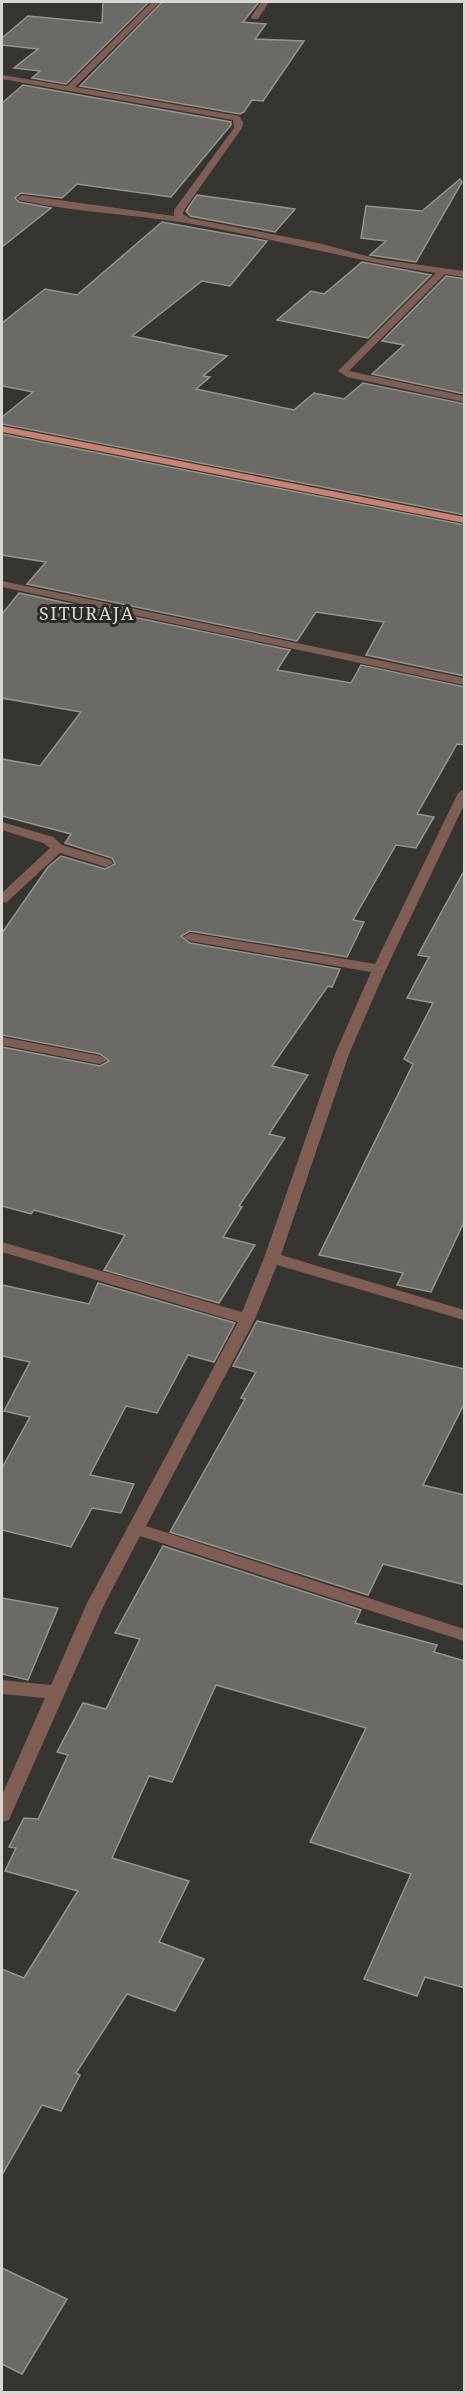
<svg xmlns="http://www.w3.org/2000/svg" width="466" height="2394" viewBox="0 0 466 2394" font-family="'Noto Serif',serif">
<style>
.building{fill:#6c6a66;stroke:#96948f;stroke-width:1.5}
.lines{fill:none;stroke-linecap:round;stroke-linejoin:round}
.minor{fill:#805e55;fill-rule:evenodd}
.primary{fill:#c78371;fill-rule:evenodd}
.labels{text-anchor:middle;stroke-width:6;stroke-linejoin:round;paint-order:stroke}
.far-quarter-label{font-size:18px;letter-spacing:1.5px;fill:#d7d6d3;stroke:#2d2b27}
</style>
<rect width="100%" height="100%" fill="#373531"/>
<g class="building">
<path d="M 103,2 L 149,2 L 66,84 L 32,78 L 40,71 L 14,68 L 38,49 L 2,45 L 2,38 L 28,16 L 102,23 Z"/>
<path d="M 162,2 L 259,2 L 243,22 L 266,24 L 255,39 L 304,41 L 263,101 L 252,100 L 244,112 L 240,114 L 80,86 Z"/>
<path d="M 23,85 L 231,122 L 231,125 L 171,197 L 77,184 L 62,198 L 21,193 L 15,198 L 19,202 L 51,208 L 2,247 L 2,103 Z"/>
<path d="M 460,179 L 462,182 L 416,262 L 370,255 L 386,241 L 361,238 L 366,206 L 422,211 Z"/>
<path d="M 197,195 L 240,201 L 295,209 L 275,232 L 190,216 L 186,211 Z"/>
<path d="M 162,222 L 267,241 L 230,286 L 202,281 L 132,336 L 227,356 L 203,376 L 210,377 L 196,389 L 294,410 L 314,393 L 344,399 L 363,383 L 465,404 L 465,515 L 2,424 L 2,417 L 33,392 L 2,386 L 2,323 L 45,289 L 77,295 Z"/>
<path d="M 362,262 L 431,275 L 368,338 L 277,320 L 311,291 L 324,294 Z"/>
<path d="M 446,276 L 465,279 L 465,394 L 372,374 L 404,345 L 382,341 Z"/>
<path d="M 2,434 L 465,525 L 465,676 L 366,655 L 384,622 L 316,612 L 297,641 L 27,584 L 46,562 L 2,555 Z"/>
<path d="M 19,593 L 290,650 L 277,670 L 351,683 L 361,665 L 465,687 L 465,745 L 457,744 L 417,814 L 434,817 L 416,848 L 396,845 L 353,920 L 364,922 L 347,957 L 190,931 L 181,936 L 190,943 L 340,969 L 332,987 L 328,986 L 272,1066 L 308,1075 L 269,1134 L 285,1138 L 239,1206 L 242,1207 L 223,1237 L 255,1245 L 219,1303 L 104,1270 L 125,1235 L 34,1210 L 31,1214 L 2,1206 L 2,1047 L 100,1066 L 109,1061 L 100,1054 L 2,1035 L 2,933 L 48,867 L 61,856 L 105,869 L 115,864 L 112,858 L 65,843 L 71,834 L 2,816 L 2,759 L 40,766 L 81,712 L 2,698 L 2,614 Z"/>
<path d="M 465,869 L 465,1220 L 431,1292 L 397,1285 L 403,1273 L 319,1255 L 413,1064 L 404,1059 L 433,1003 L 407,998 L 429,957 L 418,955 Z"/>
<path d="M 98,1283 L 235,1323 L 214,1362 L 188,1355 L 157,1413 L 126,1406 L 90,1475 L 134,1484 L 121,1513 L 92,1508 L 71,1547 L 2,1530 L 2,1468 L 30,1417 L 4,1411 L 30,1362 L 2,1356 L 2,1285 L 89,1304 Z"/>
<path d="M 257,1321 L 465,1369 L 465,1402 L 423,1485 L 465,1495 L 465,1585 L 383,1564 L 368,1595 L 170,1532 L 245,1399 L 241,1398 L 256,1372 L 233,1366 Z"/>
<path d="M 163,1546 L 361,1610 L 355,1623 L 437,1645 L 434,1652 L 465,1661 L 465,1988 L 425,1977 L 417,1996 L 364,1979 L 411,1874 L 310,1842 L 366,1728 L 216,1685 L 172,1782 L 149,1776 L 112,1858 L 189,1881 L 159,1942 L 204,1959 L 175,2011 L 127,1994 L 76,2073 L 80,2075 L 61,2111 L 42,2105 L 2,2175 L 2,1969 L 24,1978 L 78,1891 L 5,1871 L 16,1848 L 9,1847 L 24,1818 L 38,1819 L 68,1755 L 57,1752 L 83,1703 L 106,1709 L 140,1639 L 115,1633 Z"/>
<path d="M 2,1598 L 58,1608 L 28,1680 L 2,1674 Z"/>
<path d="M 2,2268 L 67,2299 L 22,2374 L 2,2364 Z"/>
</g>
<g class="lines">
<g class="minor">
<path d="M 152,2 L 160,2 L 75,87 L 239,116 L 243,122 L 242,128 L 184,210 L 183,214 L 189,218 L 318,243 L 378,259 L 464,271 L 464,277 L 445,274 L 349,371 L 464,396 L 464,402 L 347,377 L 338,371 L 436,273 C 352,261 270,237 186,223 C 131,214 73,212 19,200 L 17,198 L 22,195 L 174,216 L 174,210 L 234,128 L 233,120 L 2,79 L 2,75 L 67,86 Z"/>
<path d="M 261,2 L 269,2 L 258,19 L 252,19 L 251,17 Z"/>
<path d="M 2,581 L 464,678 L 464,685 L 2,587 Z"/>
<path d="M 464,789 L 464,805 L 386,969 L 349,1054 L 281,1255 L 464,1310 L 464,1320 L 277,1265 L 255,1319 L 146,1526 L 464,1629 L 464,1641 L 140,1536 L 105,1603 L 11,1815 L 9,1820 L 2,1822 L 2,1795 L 45,1698 L 2,1694 L 2,1680 L 51,1685 L 87,1603 L 238,1322 L 2,1252 L 2,1242 L 242,1312 L 264,1258 L 335,1054 L 371,972 L 190,941 L 183,937 L 190,933 L 375,964 L 458,793 Z"/>
<path d="M 2,822 L 53,837 L 62,845 L 111,860 L 113,863 L 106,867 L 60,853 L 7,902 L 2,903 L 2,893 L 50,848 L 43,843 L 2,830 Z"/>
<path d="M 2,1037 L 100,1056 L 107,1060 L 100,1064 L 2,1045 Z"/>
</g>
<path class="primary" d="M 2,426 L 464,517 L 464,523 L 2,432 Z"/>
</g>
<g class="labels">
<g class="far-quarter-label">
<text x="87" y="620">SITURAJA</text>
</g>
</g>
<rect width="466" height="2394" fill="none" stroke="#d7d6d3" stroke-width="6"/>
</svg>
